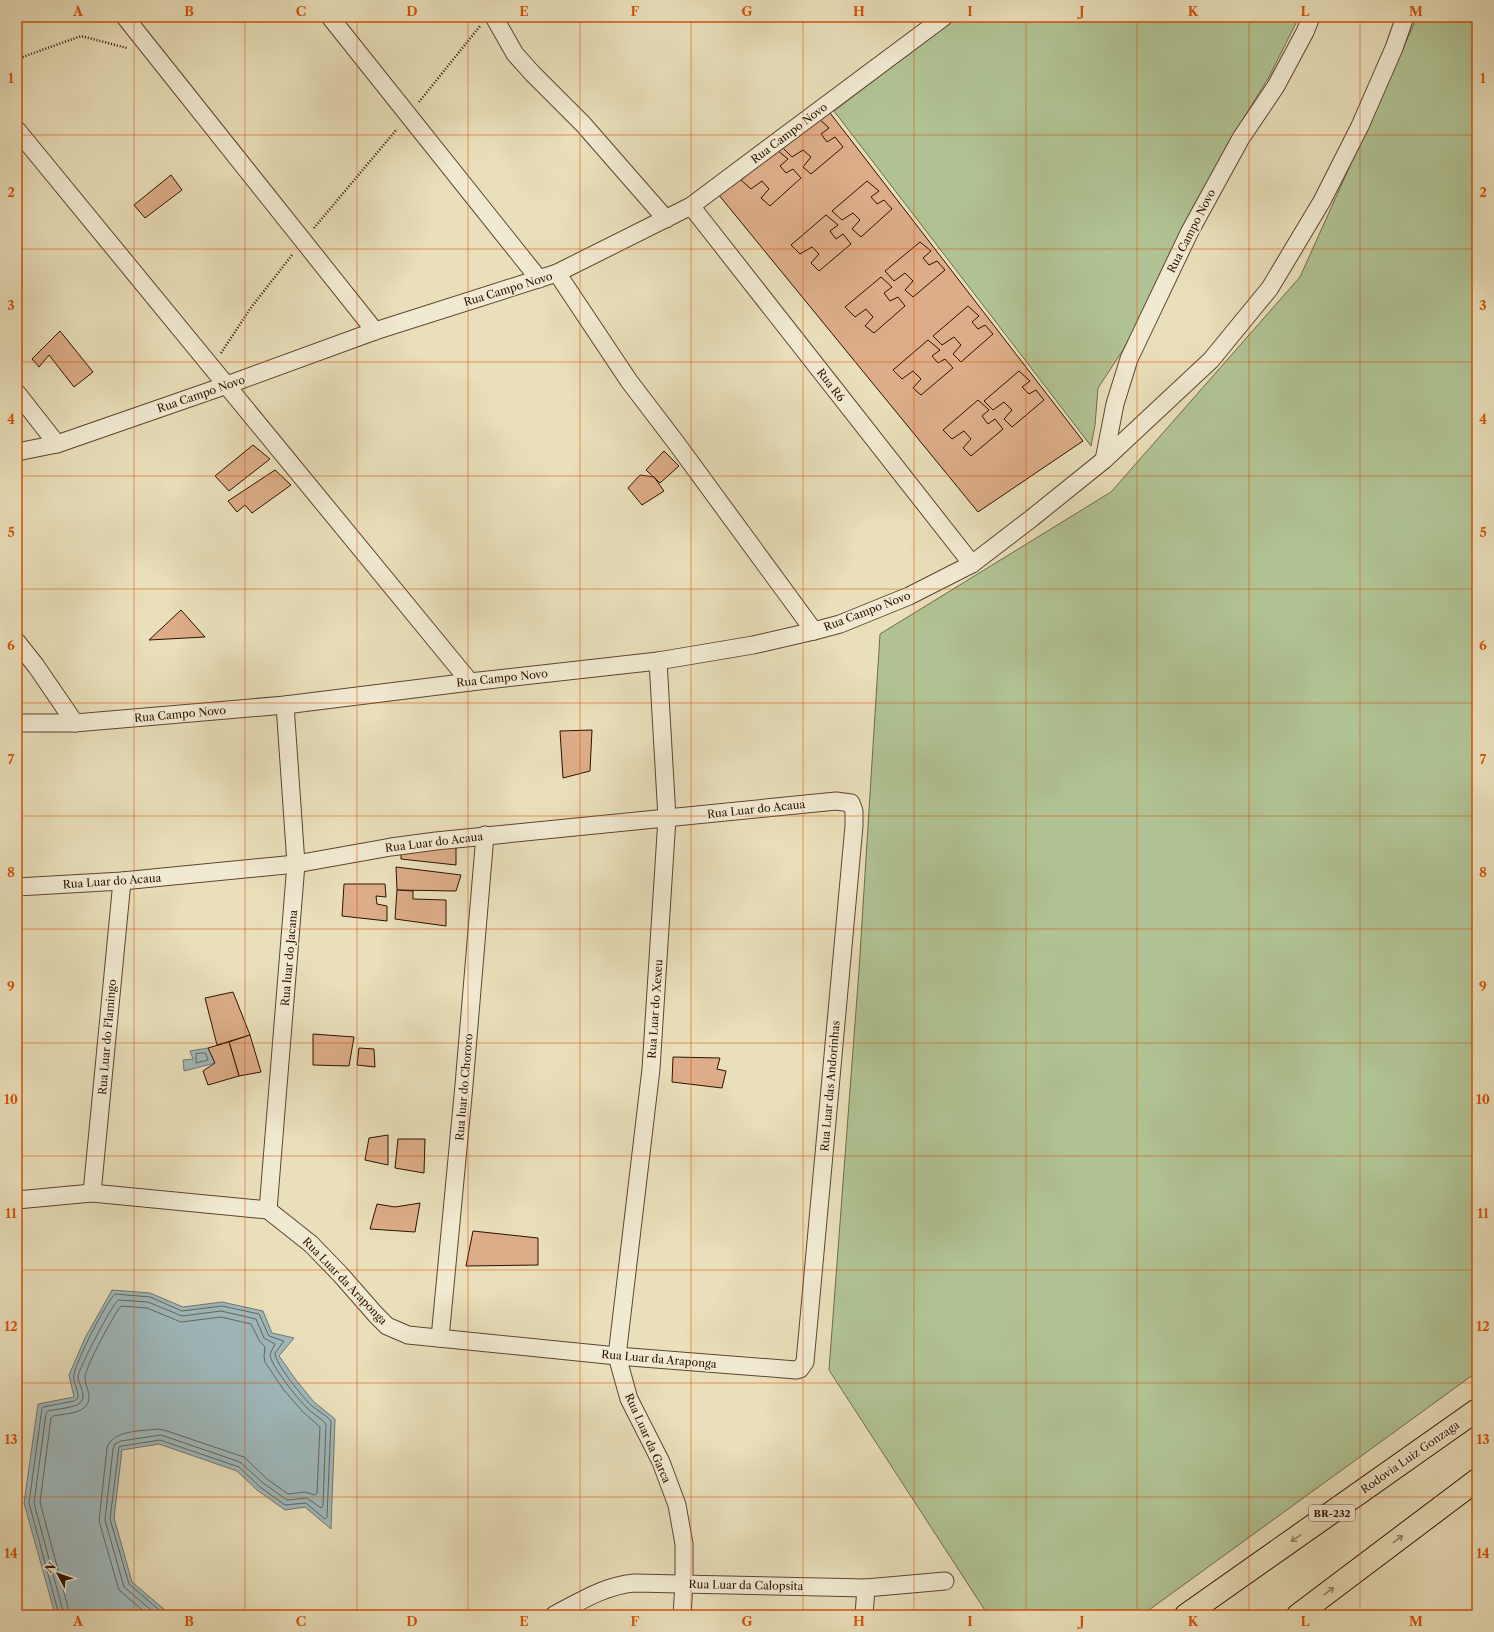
<svg xmlns="http://www.w3.org/2000/svg" width="1494" height="1632" viewBox="0 0 1494 1632" font-family="'Libre Caslon Text',serif">
<style>
.green{fill:#b1c394;stroke:#706a4b}
.water{fill:#9fb9bc;stroke:#727672}
.lines{fill:none;stroke-linecap:round;stroke-linejoin:round}
.shore{stroke:#66655f;stroke-width:1}
.building{fill:#dcad88;stroke:#2e1102}
.street-casing{stroke:#5d4430;stroke-width:19}
.highway-casing{stroke:#2e1102;stroke-width:24}
.path{stroke:#2e1102;stroke-width:2.5;stroke-dasharray:1 2;stroke-linecap:butt}
.street{stroke:#f1ead2;stroke-width:17}
.highway{stroke:#e9dfba;stroke-width:22}
.oneway{stroke:#958267}
.grid{fill:none;stroke:#d5520b;stroke-width:1;stroke-opacity:0.55}
.labels{text-anchor:middle;stroke-width:3;stroke-linejoin:round;paint-order:stroke}
.shield{fill:#f1ead2;stroke:#685240;stroke-width:1}
.shield-label{font-size:10px;font-weight:bold;fill:#2e1102}
.street-label{font-size:11px;fill:#2e1102;stroke:#f1ead2}
.neatline{fill:none;stroke:#d5520b;stroke-width:1.5}
.grid-label{font-size:13px;text-anchor:middle;font-weight:bold;fill:#d5520b}
</style>
<rect width="100%" height="100%" fill="#e9dfba"/>
<filter id="stains"><feTurbulence type="fractalNoise" baseFrequency=".005" numOctaves="4"/><feColorMatrix values="0 0 0 0 .2 0 0 0 0 .09 0 0 0 0 .02 0 0 0 .5 -.17"/></filter>
<radialGradient id="worn" r=".72"><stop offset=".6" stop-color="#630" stop-opacity="0"/><stop offset="1" stop-color="#630" stop-opacity=".3"/></radialGradient>
<g class="green">
<path d="M 957,17 L 1299,17 L 1269,77 L 1232,137 L 1181,231 L 1150,299 L 1123,350 L 1098,388 L 1095,425 L 1091,446 L 834,111 Z"/>
<path d="M 1417,17 L 1477,17 L 1477,1372 L 1142,1615 L 988,1615 L 829,1370 L 859,970 L 880,634 L 1111,492 L 1300,277 Z"/>
</g>
<g class="water">
<path d="M 208,1048 L 215,1063 L 184,1071 L 183,1060 L 193,1059 L 190,1051 Z"/>
<path d="M 112,1290 L 150,1293 L 183,1307 L 222,1302 L 263,1311 L 272,1333 L 294,1338 L 279,1356 L 296,1380 L 314,1402 L 335,1419 L 331,1529 L 305,1507 L 285,1510 L 257,1490 L 237,1471 L 159,1444 L 122,1450 L 114,1518 L 132,1582 L 171,1615 L 58,1615 L 55,1614 L 24,1503 L 38,1404 L 74,1397 L 69,1375 L 85,1338 Z"/>
</g>
<g class="lines">
<g class="shore">
<path d="M 204,1053 L 206,1054 L 208,1060 L 196,1063 L 196,1054 Z"/>
<path d="M 59,1615 L 29,1503 L 42,1408 L 43,1407 L 74,1401 L 78,1398 C 79,1390 72,1382 74,1374 C 76,1362 106,1302 115,1294 L 150,1297 L 182,1311 L 222,1306 L 259,1314 L 269,1336 L 284,1341 L 275,1353 C 274,1362 304,1399 312,1406 C 318,1411 326,1415 331,1421 L 327,1517 L 325,1519 L 306,1503 L 285,1505 L 260,1487 L 239,1467 L 160,1440 L 122,1446 L 119,1447 L 110,1519 L 129,1584 L 165,1615"/>
<path d="M 64,1615 L 34,1503 L 46,1413 L 48,1411 C 55,1409 75,1408 80,1403 C 88,1395 78,1385 78,1376 C 79,1368 112,1305 118,1300 L 148,1302 L 182,1316 L 221,1311 L 256,1319 L 264,1338 L 275,1344 L 270,1354 C 270,1365 298,1399 307,1408 C 313,1414 321,1418 326,1424 L 323,1506 L 321,1508 L 307,1498 L 287,1500 L 263,1483 L 240,1462 L 161,1435 L 121,1441 L 115,1444 L 113,1449 L 105,1520 L 124,1587 L 157,1615"/>
<path d="M 70,1615 L 40,1502 L 51,1418 L 53,1416 C 62,1414 78,1414 85,1407 C 94,1397 85,1388 85,1377 C 85,1368 115,1312 121,1306 L 147,1308 L 181,1322 L 221,1317 L 251,1324 L 259,1340 L 265,1347 L 264,1356 L 265,1362 L 283,1389 L 303,1412 L 320,1427 L 317,1493 L 315,1495 L 305,1492 L 288,1494 L 267,1479 L 244,1457 L 164,1430 L 158,1429 C 142,1431 112,1430 107,1448 L 99,1521 L 119,1590 L 148,1615"/>
</g>
</g>
<g class="building">
<path d="M 827,109 L 1083,441 L 978,512 L 718,194 Z"/>
<path d="M 818,118 L 829,128 L 821,134 L 827,142 L 835,137 L 843,147 L 811,174 L 803,167 L 811,157 L 803,150 L 792,157 L 783,148 Z"/>
<path d="M 777,150 L 788,159 L 780,166 L 786,173 L 793,169 L 801,178 L 770,206 L 761,198 L 769,189 L 762,181 L 751,189 L 741,180 Z"/>
<path d="M 171,175 L 182,190 L 145,218 L 134,205 Z"/>
<path d="M 867,181 L 879,191 L 871,197 L 877,204 L 884,200 L 892,209 L 861,237 L 852,229 L 860,220 L 853,213 L 842,220 L 832,211 Z"/>
<path d="M 826,215 L 838,225 L 830,231 L 836,239 L 843,234 L 851,244 L 819,271 L 811,263 L 819,254 L 812,247 L 800,254 L 791,245 Z"/>
<path d="M 920,242 L 931,251 L 923,258 L 929,265 L 937,261 L 945,270 L 913,297 L 905,290 L 913,281 L 905,273 L 894,281 L 885,271 Z"/>
<path d="M 881,277 L 892,287 L 884,293 L 890,301 L 898,297 L 905,306 L 874,333 L 865,326 L 873,317 L 866,309 L 855,317 L 845,307 Z"/>
<path d="M 968,306 L 979,316 L 972,322 L 978,329 L 985,325 L 993,334 L 961,362 L 953,354 L 961,345 L 954,337 L 942,345 L 933,336 Z"/>
<path d="M 60,331 L 93,372 L 74,387 L 49,355 L 39,367 L 32,359 Z"/>
<path d="M 928,340 L 940,350 L 932,356 L 938,363 L 945,359 L 953,368 L 921,395 L 913,388 L 921,379 L 913,371 L 902,379 L 893,370 Z"/>
<path d="M 1019,371 L 1030,381 L 1022,387 L 1029,394 L 1036,390 L 1044,400 L 1012,427 L 1004,419 L 1012,410 L 1004,402 L 993,410 L 984,401 Z"/>
<path d="M 978,400 L 989,410 L 982,416 L 988,424 L 995,419 L 1003,429 L 971,456 L 963,448 L 971,439 L 964,431 L 952,439 L 943,430 Z"/>
<path d="M 253,445 L 270,459 L 229,491 L 215,476 Z"/>
<path d="M 664,451 L 679,466 L 660,483 L 646,470 Z"/>
<path d="M 275,470 L 291,485 L 252,513 L 245,505 L 237,512 L 228,501 Z"/>
<path d="M 640,475 L 654,477 L 664,491 L 642,505 L 628,488 Z"/>
<path d="M 181,610 L 205,637 L 149,640 Z"/>
<path d="M 592,730 L 590,771 L 563,778 L 560,731 Z"/>
<path d="M 401,847 L 456,847 L 456,865 L 401,859 Z"/>
<path d="M 396,867 L 461,875 L 456,891 L 397,890 Z"/>
<path d="M 344,884 L 385,884 L 386,897 L 376,896 L 377,904 L 387,906 L 387,921 L 342,916 Z"/>
<path d="M 397,890 L 413,891 L 413,899 L 446,900 L 446,926 L 395,919 Z"/>
<path d="M 233,992 L 250,1035 L 217,1045 L 205,998 Z"/>
<path d="M 313,1034 L 354,1037 L 349,1066 L 313,1065 Z"/>
<path d="M 250,1035 L 261,1072 L 239,1076 L 229,1042 Z"/>
<path d="M 229,1042 L 239,1076 L 208,1085 L 203,1071 L 215,1063 L 208,1048 Z"/>
<path d="M 359,1048 L 374,1049 L 375,1067 L 357,1065 Z"/>
<path d="M 673,1057 L 720,1058 L 717,1069 L 726,1071 L 722,1088 L 672,1082 Z"/>
<path d="M 388,1135 L 388,1165 L 365,1160 L 369,1138 Z"/>
<path d="M 398,1139 L 425,1139 L 424,1173 L 395,1168 Z"/>
<path d="M 420,1203 L 415,1232 L 370,1229 L 377,1204 L 395,1207 Z"/>
<path d="M 473,1231 L 538,1238 L 538,1265 L 466,1266 Z"/>
</g>
<g class="lines">
<defs>
<g id="street">
<path d="M 125,17 L 375,331"/>
<path d="M 330,17 L 539,279"/>
<path d="M 494,17 L 515,54 L 533,74 L 583,124 L 666,219"/>
<path d="M 17,130 L 470,682"/>
<path d="M 691,206 L 972,564"/>
<path d="M 557,273 L 629,381 L 677,444 L 814,631"/>
<path d="M 17,393 L 57,444"/>
<path d="M 17,452 L 57,444 L 227,385 L 375,331 L 557,273 L 691,206 L 944,17"/>
<path d="M 1104,460 L 1115,404 L 1129,359 L 1190,231 L 1241,138 L 1276,86 L 1305,32 L 1311,17"/>
<path d="M 17,642 L 36,666 L 75,723"/>
<path d="M 658,661 L 667,818 L 651,1069 L 617,1356 L 629,1399 L 661,1462 L 677,1505 L 684,1544 L 684,1584 L 682,1615"/>
<path d="M 17,723 L 75,723 L 285,705 L 470,682 L 658,661 L 753,645 L 814,631 L 840,624 L 909,596 L 972,564 L 1032,518 L 1104,460 L 1211,360 L 1270,288 L 1322,201 L 1360,126 L 1394,48 L 1405,17"/>
<path d="M 17,887 L 122,881 L 296,864 L 391,847 L 436,841 L 836,801 L 851,803 L 854,811 L 854,826 L 805,1362 L 800,1369 L 796,1370 L 617,1356 L 408,1335 L 387,1326 L 376,1315 L 340,1274 L 311,1244 L 268,1210 L 92,1193 L 17,1200"/>
<path d="M 92,1193 L 122,881"/>
<path d="M 268,1210 L 296,864 L 285,705"/>
<path d="M 440,1338 L 464,1085 L 485,835"/>
<path d="M 554,1615 C 581,1601 604,1586 634,1583 L 866,1588 L 945,1581"/>
<path d="M 864,1615 L 866,1588"/>
</g>
<g id="highway">
<path d="M 1186,1615 L 1477,1410"/>
<path d="M 1298,1615 L 1477,1480"/>
</g>
</defs>
<use href="#street" class="street-casing"/>
<use href="#highway" class="highway-casing"/>
<g class="path">
<path d="M 17,18 L 18,17"/>
<path d="M 17,59 L 81,36 L 127,48"/>
<path d="M 419,102 L 480,26"/>
<path d="M 314,228 L 397,129"/>
<path d="M 221,353 L 250,309 L 292,255"/>
</g>
<use href="#street" class="street"/>
<use href="#highway" class="highway"/>
</g>
<defs><path id="oneway-shaft" d="M-6 0H5M1.5-3L5.5 0L1.5 3" fill="none" stroke-width="1.6" stroke-linecap="round" stroke-linejoin="round"/></defs>
<g class="oneway">
<use href="#oneway-shaft" transform="translate(1296 1538) rotate(145)"/>
<use href="#oneway-shaft" transform="translate(1398 1539) rotate(-37)"/>
<use href="#oneway-shaft" transform="translate(1329 1591) rotate(-37)"/>
</g>
<path class="grid" d="M 134,17 L 134,1615M 245,17 L 245,1615M 357,17 L 357,1615M 468,17 L 468,1615M 580,17 L 580,1615M 691,17 L 691,1615M 803,17 L 803,1615M 914,17 L 914,1615M 1026,17 L 1026,1615M 1137,17 L 1137,1615M 1249,17 L 1249,1615M 1360,17 L 1360,1615M 17,135 L 1477,135M 17,249 L 1477,249M 17,362 L 1477,362M 17,476 L 1477,476M 17,589 L 1477,589M 17,703 L 1477,703M 17,816 L 1477,816M 17,929 L 1477,929M 17,1043 L 1477,1043M 17,1156 L 1477,1156M 17,1270 L 1477,1270M 17,1383 L 1477,1383M 17,1497 L 1477,1497"/>
<g class="labels">
<rect class="shield" x="1309" y="1505" width="46" height="16" rx="3"/>
<g class="shield-label">
<text x="1332" y="1517">BR-232</text>
</g>
<g class="street-label">
<text transform="translate(789 133) rotate(-37)" y="4">Rua Campo Novo</text>
<text transform="translate(1191 231) rotate(-63)" y="4">Rua Campo Novo</text>
<text transform="translate(508 289) rotate(-17)" y="4">Rua Campo Novo</text>
<text transform="translate(831 385) rotate(52)" y="4">Rua R6</text>
<text transform="translate(201 394) rotate(-19)" y="4">Rua Campo Novo</text>
<text transform="translate(867 611) rotate(-21)" y="4">Rua Campo Novo</text>
<text transform="translate(502 678) rotate(-6)" y="4">Rua Campo Novo</text>
<text transform="translate(180 714) rotate(-5)" y="4">Rua Campo Novo</text>
<text transform="translate(756 809) rotate(-6)" y="4">Rua Luar do Acaua</text>
<text transform="translate(434 842) rotate(-7)" y="4">Rua Luar do Acaua</text>
<text transform="translate(112 881) rotate(-4)" y="4">Rua Luar do Acaua</text>
<text transform="translate(289 958) rotate(-85)" y="4">Rua luar do Jacana</text>
<text transform="translate(655 1009) rotate(-86)" y="4">Rua Luar do Xexeu</text>
<text transform="translate(107 1037) rotate(-85)" y="4">Rua Luar do Flamingo</text>
<text transform="translate(830 1086) rotate(-85)" y="4">Rua Luar das Andorinhas</text>
<text transform="translate(464 1087) rotate(-85)" y="4">Rua luar do Chororo</text>
<text transform="translate(345 1281) rotate(46)" y="4">Rua Luar da Araponga</text>
<text transform="translate(659 1359) rotate(5)" y="4">Rua Luar da Araponga</text>
<text transform="translate(648 1438) rotate(66)" y="4">Rua Luar da Garca</text>
<text transform="translate(1410 1457) rotate(-35)" y="4">Rodovia Luiz Gonzaga</text>
<text transform="translate(746 1585) rotate(1)" y="4">Rua Luar da Calopsita</text>
</g>
</g>
<rect width="1494" height="1632" fill="none" stroke="#e9dfba" stroke-width="44"/>
<g transform="translate(58 1574) rotate(311)" stroke="#f1ead2" stroke-width="3" paint-order="stroke">
<path d="M0-3L7 15L0 10L-7 15Z" fill="#2e1102"/>
<text y="-6" font-size="11" font-weight="bold" text-anchor="middle" fill="#2e1102">N</text>
</g>
<rect x="22" y="22" width="1450" height="1588" class="neatline"/>
<g class="grid-label">
<text x="78" y="16">A</text>
<text x="189" y="16">B</text>
<text x="301" y="16">C</text>
<text x="412" y="16">D</text>
<text x="524" y="16">E</text>
<text x="635" y="16">F</text>
<text x="747" y="16">G</text>
<text x="859" y="16">H</text>
<text x="970" y="16">I</text>
<text x="1082" y="16">J</text>
<text x="1193" y="16">K</text>
<text x="1305" y="16">L</text>
<text x="1416" y="16">M</text>
<text x="11" y="83">1</text>
<text x="1483" y="83">1</text>
<text x="11" y="197">2</text>
<text x="1483" y="197">2</text>
<text x="11" y="310">3</text>
<text x="1483" y="310">3</text>
<text x="11" y="424">4</text>
<text x="1483" y="424">4</text>
<text x="11" y="537">5</text>
<text x="1483" y="537">5</text>
<text x="11" y="650">6</text>
<text x="1483" y="650">6</text>
<text x="11" y="764">7</text>
<text x="1483" y="764">7</text>
<text x="11" y="877">8</text>
<text x="1483" y="877">8</text>
<text x="11" y="991">9</text>
<text x="1483" y="991">9</text>
<text x="11" y="1104">10</text>
<text x="1483" y="1104">10</text>
<text x="11" y="1218">11</text>
<text x="1483" y="1218">11</text>
<text x="11" y="1331">12</text>
<text x="1483" y="1331">12</text>
<text x="11" y="1444">13</text>
<text x="1483" y="1444">13</text>
<text x="11" y="1558">14</text>
<text x="1483" y="1558">14</text>
<text x="78" y="1626">A</text>
<text x="189" y="1626">B</text>
<text x="301" y="1626">C</text>
<text x="412" y="1626">D</text>
<text x="524" y="1626">E</text>
<text x="635" y="1626">F</text>
<text x="747" y="1626">G</text>
<text x="859" y="1626">H</text>
<text x="970" y="1626">I</text>
<text x="1082" y="1626">J</text>
<text x="1193" y="1626">K</text>
<text x="1305" y="1626">L</text>
<text x="1416" y="1626">M</text>
</g>
<rect width="100%" height="100%" filter="url(#stains)"/>
<rect width="100%" height="100%" fill="url(#worn)"/>
</svg>
